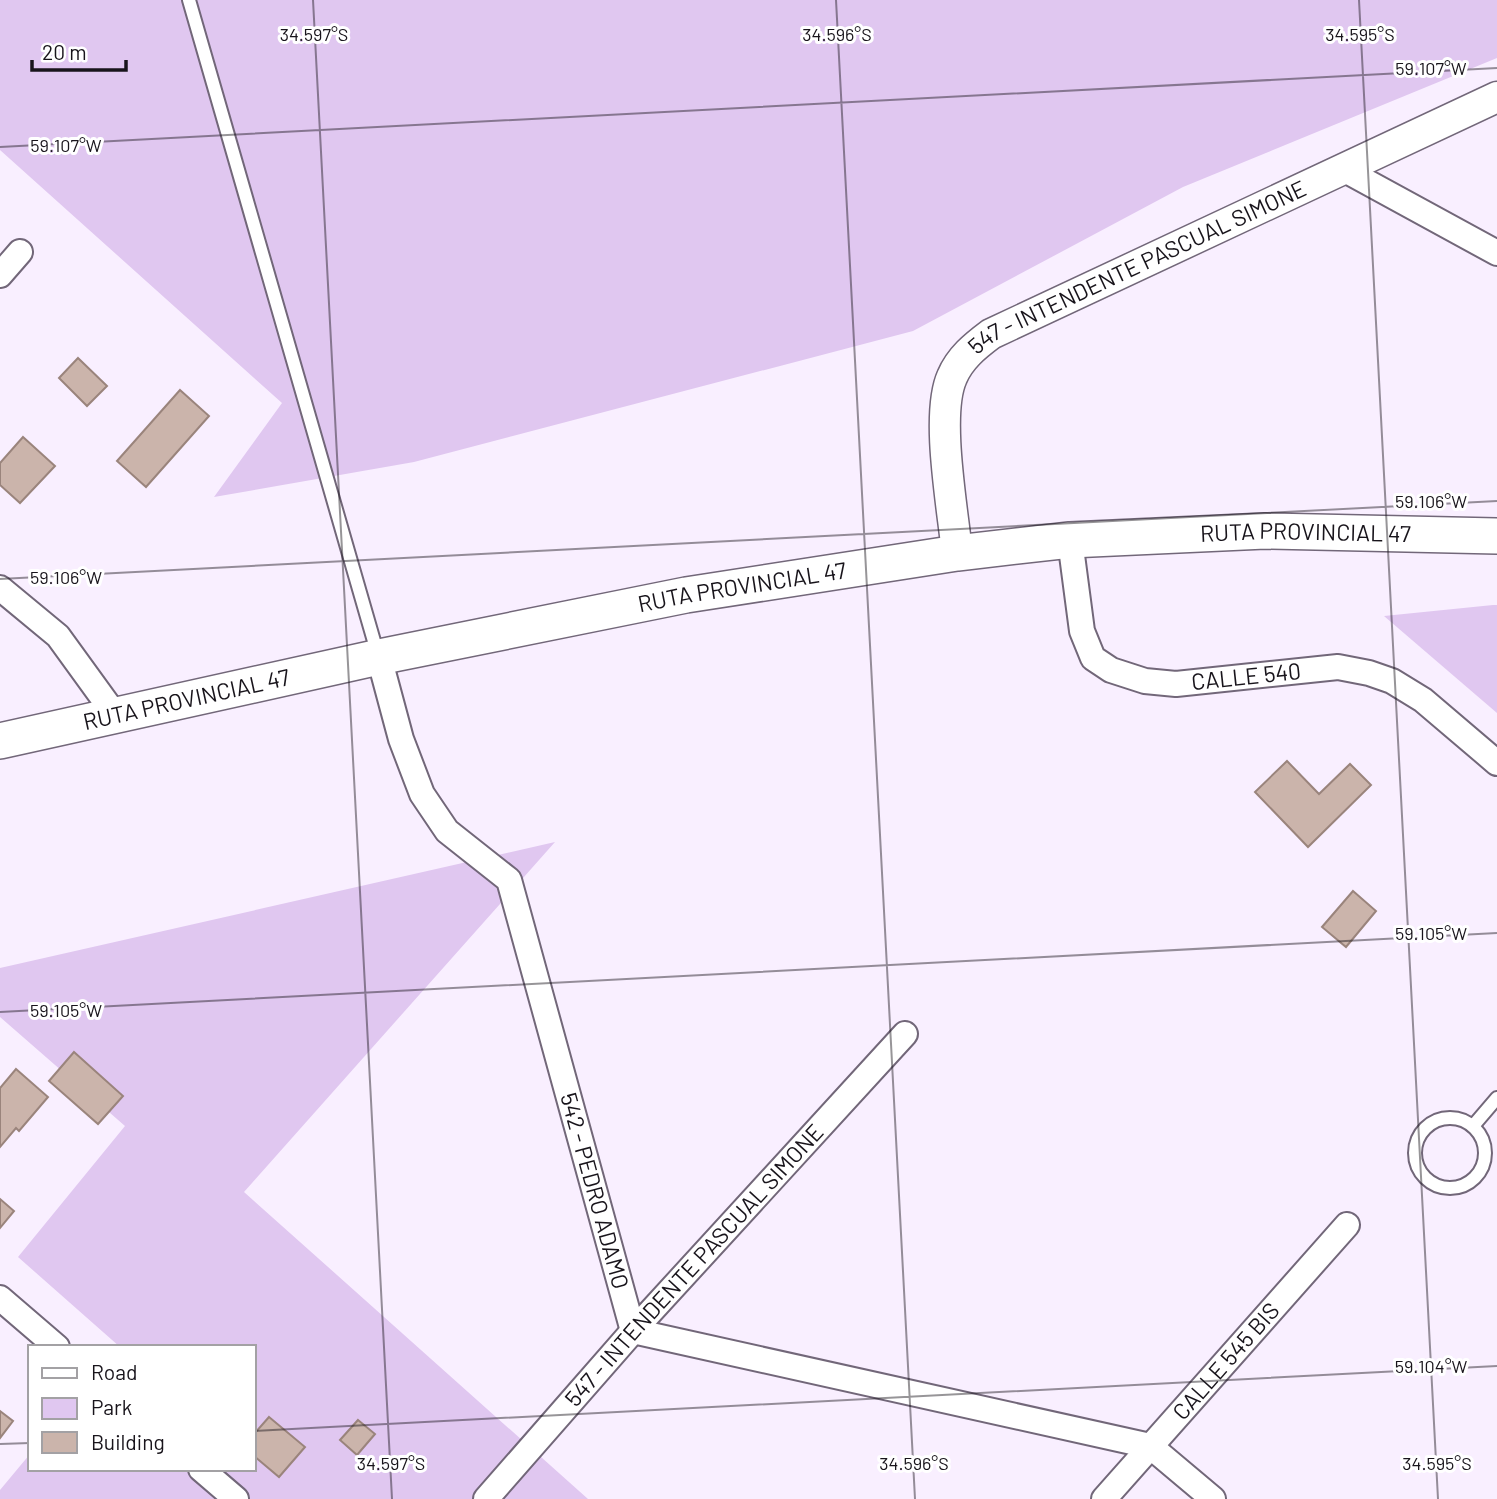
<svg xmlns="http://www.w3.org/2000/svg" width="1497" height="1499" viewBox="0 0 1497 1499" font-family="Barlow,sans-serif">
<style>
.green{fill:#e0c7f0}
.building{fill:#cbb4ab;stroke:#9a847c;stroke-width:2}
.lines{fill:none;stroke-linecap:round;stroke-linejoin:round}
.service-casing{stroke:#726779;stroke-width:16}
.minor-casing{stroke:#726779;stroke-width:28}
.tertiary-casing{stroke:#726779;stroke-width:33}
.secondary-casing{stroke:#726779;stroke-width:38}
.service{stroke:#fff;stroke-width:12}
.minor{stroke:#fff;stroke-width:24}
.tertiary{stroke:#fff;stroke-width:30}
.secondary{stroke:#fff;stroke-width:35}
.ticks{fill:none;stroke:#18141b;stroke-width:2;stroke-opacity:0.45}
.labels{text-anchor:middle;stroke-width:6;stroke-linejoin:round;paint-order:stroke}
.street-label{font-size:23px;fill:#18141b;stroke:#fff}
.ticks-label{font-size:18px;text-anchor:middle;fill:#18141b;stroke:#fff;stroke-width:6;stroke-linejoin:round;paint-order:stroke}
</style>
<rect width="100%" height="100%" fill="#f9efff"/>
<g class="green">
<path d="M 0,0 L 1497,0 L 1497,58 L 1183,187 L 913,331 L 414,462 L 214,497 L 282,403 L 0,150 Z"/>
<path d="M 1497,605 L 1497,713 L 1384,616 L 1493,605 Z"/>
<path d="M 555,842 L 244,1192 L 588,1499 L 0,1499 L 0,1490 L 30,1454 L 30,1469 L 254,1469 L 254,1347 L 120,1347 L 18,1257 L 125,1126 L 0,1017 L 0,968 Z"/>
</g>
<g class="building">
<path d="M 78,358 L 107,386 L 87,406 L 59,378 Z"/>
<path d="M 180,390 L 209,416 L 146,487 L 117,461 Z"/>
<path d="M 23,437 L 55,466 L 20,503 L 0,485 L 0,463 Z"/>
<path d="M 1287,761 L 1319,794 L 1350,764 L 1371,785 L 1308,847 L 1255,792 Z"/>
<path d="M 1353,891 L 1376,911 L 1346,947 L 1322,927 Z"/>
<path d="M 74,1052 L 123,1096 L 98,1124 L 49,1081 Z"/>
<path d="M 16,1069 L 48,1097 L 19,1131 L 16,1128 L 0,1147 L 0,1088 Z"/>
<path d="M 0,1199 L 14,1211 L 0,1228 Z"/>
<path d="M 0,1411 L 13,1421 L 0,1438 Z"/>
<path d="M 269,1417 L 305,1447 L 279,1477 L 254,1456 L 254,1434 Z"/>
<path d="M 358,1420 L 375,1434 L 357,1455 L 340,1440 Z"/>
</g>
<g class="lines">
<defs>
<g id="service">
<path d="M 189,0 L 378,655"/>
<circle cx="1450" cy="1153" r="35"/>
<path d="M 1473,1126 L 1497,1098"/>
</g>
<g id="minor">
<path d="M 1345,170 L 1497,253"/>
<path d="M 0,275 L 20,252"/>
<path id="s1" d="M 1070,540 L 1082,631 L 1093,658 L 1111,670 L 1145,681 L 1176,684 L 1338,667 L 1369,673 L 1392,681 L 1423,700 L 1497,763"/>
<path d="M 0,588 L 58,636 L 116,716"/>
<path id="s2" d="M 379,657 L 401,739 L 422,794 L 447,831 L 509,880 L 633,1331 L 1150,1446 L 1213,1499"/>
<path d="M 0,1298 L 57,1347"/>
<path d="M 201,1469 L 236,1499"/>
<path id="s3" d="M 486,1499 L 633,1331 L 905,1034"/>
<path id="s4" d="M 1104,1499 L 1347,1225"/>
</g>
<g id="tertiary">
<path id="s5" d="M 957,553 C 953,510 935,415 952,377 C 960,358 975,346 991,334 L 1497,97"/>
</g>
<g id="secondary">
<path id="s6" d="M 0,741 L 379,657 L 686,595 L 957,553 L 1070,540 L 1265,531 L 1497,536"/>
</g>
</defs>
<use href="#service" class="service-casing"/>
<use href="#minor" class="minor-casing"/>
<use href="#tertiary" class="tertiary-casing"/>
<use href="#secondary" class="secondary-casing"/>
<use href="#service" class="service"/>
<use href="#minor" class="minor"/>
<use href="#tertiary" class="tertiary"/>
<use href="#secondary" class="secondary"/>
</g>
<path class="ticks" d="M 313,0 L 392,1499M 836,0 L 915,1499M 1359,0 L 1438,1499M 0,147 L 1497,68M 0,579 L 1497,501M 0,1012 L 1497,933M 254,1431 L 1497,1366M 0,1444 L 30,1443"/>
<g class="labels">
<g class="street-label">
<text dy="8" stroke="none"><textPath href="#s5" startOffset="397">547 - INTENDENTE PASCUAL SIMONE</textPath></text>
<text dy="8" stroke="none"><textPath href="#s6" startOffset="1325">RUTA PROVINCIAL 47</textPath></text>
<text dy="8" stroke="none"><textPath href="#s6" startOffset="758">RUTA PROVINCIAL 47</textPath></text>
<text dy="8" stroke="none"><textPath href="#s1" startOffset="280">CALLE 540</textPath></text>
<text dy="8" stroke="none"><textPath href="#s6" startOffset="191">RUTA PROVINCIAL 47</textPath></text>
<text dy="8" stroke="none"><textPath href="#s2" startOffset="590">542 - PEDRO ADAMO</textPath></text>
<text dy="8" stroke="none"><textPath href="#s3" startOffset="313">547 - INTENDENTE PASCUAL SIMONE</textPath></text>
<text dy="8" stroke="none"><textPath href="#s4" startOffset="184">CALLE 545 BIS</textPath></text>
</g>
</g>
<g class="ticks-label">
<text x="314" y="41">34.597°S</text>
<text x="837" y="41">34.596°S</text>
<text x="1360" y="41">34.595°S</text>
<text x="1431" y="75">59.107°W</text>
<text x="66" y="152">59.107°W</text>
<text x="1431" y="508">59.106°W</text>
<text x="66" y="584">59.106°W</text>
<text x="1431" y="940">59.105°W</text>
<text x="66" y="1017">59.105°W</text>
<text x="1431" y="1373">59.104°W</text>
<text x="391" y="1470">34.597°S</text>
<text x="914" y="1470">34.596°S</text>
<text x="1437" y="1470">34.595°S</text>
</g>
<rect x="28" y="1345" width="228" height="126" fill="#ffffff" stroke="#a3a1a4" stroke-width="2"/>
<rect x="42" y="1368" width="35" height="10" fill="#ffffff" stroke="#a3a1a4" stroke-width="2"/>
<text x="91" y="1380" font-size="21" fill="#18141b">Road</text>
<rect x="42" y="1398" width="35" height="21" fill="#e0c7f0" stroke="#a3a1a4" stroke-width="2"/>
<text x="91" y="1415" font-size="21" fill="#18141b">Park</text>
<rect x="42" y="1432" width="35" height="21" fill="#cbb4ab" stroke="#a3a1a4" stroke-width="2"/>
<text x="91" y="1450" font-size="21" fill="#18141b">Building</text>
<path d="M32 60v10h94v-10" fill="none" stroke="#18141b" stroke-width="3.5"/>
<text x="42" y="60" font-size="21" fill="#18141b" stroke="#ffffff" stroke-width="5" paint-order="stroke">20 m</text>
</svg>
